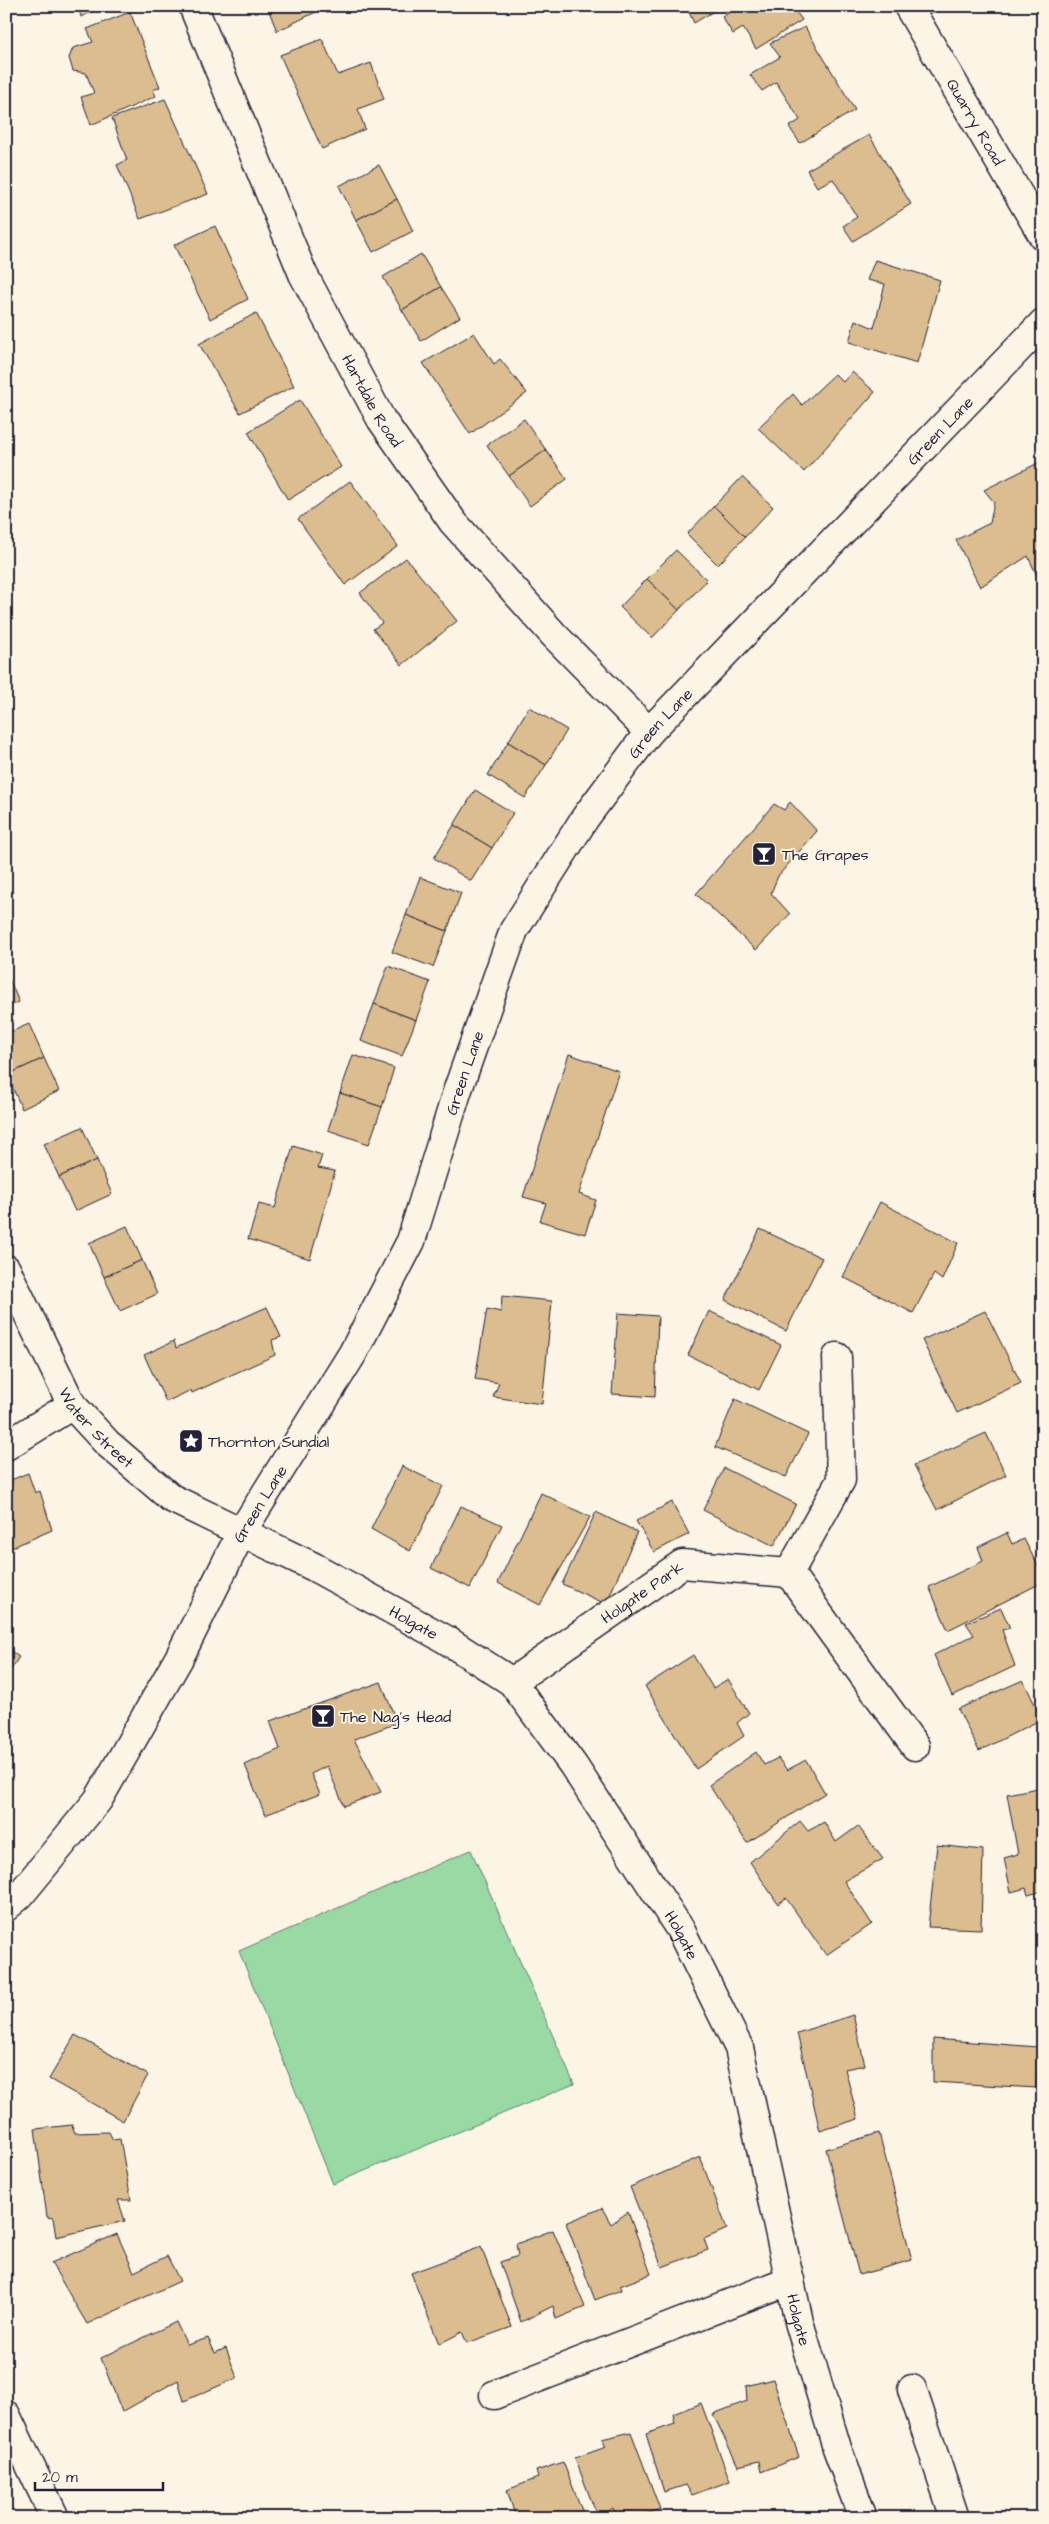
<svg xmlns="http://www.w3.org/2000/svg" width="1049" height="2524" viewBox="0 0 1049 2524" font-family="'Architects Daughter',sans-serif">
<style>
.grass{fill:#99daa4;stroke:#5e7e70}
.building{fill:#dcbd8f;stroke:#22223b}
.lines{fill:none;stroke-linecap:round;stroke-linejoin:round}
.minor-casing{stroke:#22223b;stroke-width:31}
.major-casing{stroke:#22223b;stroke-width:31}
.highway-casing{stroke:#22223b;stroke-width:31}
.minor{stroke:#fcf5e5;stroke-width:28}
.major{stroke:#fcf5e5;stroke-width:28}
.highway{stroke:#fcf5e5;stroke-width:28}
.labels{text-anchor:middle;stroke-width:4;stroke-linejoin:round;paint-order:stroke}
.street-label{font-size:16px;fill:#22223b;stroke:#fcf5e5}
.poi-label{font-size:16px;fill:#22223b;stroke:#fcf5e5;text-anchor:start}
</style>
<rect width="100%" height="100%" fill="#fcf5e5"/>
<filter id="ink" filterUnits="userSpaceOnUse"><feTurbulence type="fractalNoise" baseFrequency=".02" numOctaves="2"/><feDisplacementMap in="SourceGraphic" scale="10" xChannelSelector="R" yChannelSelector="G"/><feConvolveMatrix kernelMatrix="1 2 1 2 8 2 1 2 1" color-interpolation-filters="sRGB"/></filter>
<g filter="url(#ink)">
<path class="grass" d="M 471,1850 L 574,2084 L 333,2184 L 239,1951 Z"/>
<g class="building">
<path d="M 78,6 L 105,6 L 81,17 Z"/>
<path d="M 267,6 L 316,6 L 318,11 L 277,31 Z"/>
<path d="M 686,6 L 722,6 L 694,23 Z"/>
<path d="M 740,6 L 792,6 L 802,20 L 756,49 L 743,28 L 733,34 L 722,17 Z"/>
<path d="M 130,12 L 160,87 L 153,90 L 156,96 L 91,125 L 81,97 L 94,93 L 86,73 L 73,71 L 69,58 L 73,48 L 93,42 L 87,29 Z"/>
<path d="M 805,27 L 855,110 L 800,143 L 789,127 L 800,120 L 776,82 L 762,91 L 750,75 L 780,57 L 770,43 Z"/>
<path d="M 322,39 L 338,75 L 371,63 L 384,99 L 358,109 L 365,129 L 322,149 L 280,55 Z"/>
<path d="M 165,99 L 208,194 L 140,219 L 117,165 L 127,160 L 112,118 Z"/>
<path d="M 869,135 L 911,204 L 853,241 L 843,226 L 857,217 L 833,179 L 817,187 L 807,170 Z"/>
<path d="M 379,165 L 397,199 L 356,220 L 339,186 Z"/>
<path d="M 397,199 L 413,231 L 373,252 L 356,220 Z"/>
<path d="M 215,226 L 248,299 L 210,319 L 174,245 Z"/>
<path d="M 421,254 L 441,287 L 402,310 L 383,277 Z"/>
<path d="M 875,260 L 940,280 L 917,363 L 849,342 L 855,320 L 874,328 L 885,284 L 867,280 Z"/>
<path d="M 441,287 L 460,317 L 421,341 L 402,310 Z"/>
<path d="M 256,313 L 294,386 L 240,413 L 199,344 Z"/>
<path d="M 474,333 L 494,364 L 500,359 L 527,393 L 470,434 L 423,363 Z"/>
<path d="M 852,372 L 875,392 L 804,472 L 758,428 L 793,394 L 802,405 L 835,374 L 843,382 Z"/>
<path d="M 300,400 L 341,467 L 288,500 L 248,432 Z"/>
<path d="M 524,419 L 546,450 L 509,476 L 487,445 Z"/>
<path d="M 546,450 L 567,479 L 530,506 L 509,476 Z"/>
<path d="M 1040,462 L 1043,467 L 1043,589 L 1028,556 L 980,587 L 956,540 L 990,523 L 994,502 L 984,490 Z"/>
<path d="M 742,477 L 773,507 L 745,537 L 714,506 Z"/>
<path d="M 350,481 L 398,546 L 345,585 L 298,519 Z"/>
<path d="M 714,506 L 745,537 L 718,565 L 687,534 Z"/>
<path d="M 676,550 L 707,580 L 679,610 L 647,579 Z"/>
<path d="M 406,558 L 457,621 L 402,665 L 373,629 L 382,623 L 360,593 Z"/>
<path d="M 647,579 L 679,610 L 652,638 L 620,607 Z"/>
<path d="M 529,707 L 567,730 L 546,765 L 508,742 Z"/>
<path d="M 508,742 L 546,765 L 525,798 L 488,775 Z"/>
<path d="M 475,790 L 513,813 L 492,848 L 454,825 Z"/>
<path d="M 790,802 L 817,831 L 778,876 L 771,893 L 790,914 L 756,950 L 696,894 L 774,804 L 784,810 Z"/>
<path d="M 454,825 L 492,848 L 471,881 L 434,858 Z"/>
<path d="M 420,877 L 461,893 L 447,931 L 406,915 Z"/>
<path d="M 406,915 L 447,931 L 433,967 L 392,952 Z"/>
<path d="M 388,966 L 430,982 L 416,1020 L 374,1004 Z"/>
<path d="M 6,972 L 19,1002 L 6,1007 Z"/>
<path d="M 374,1004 L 416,1020 L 402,1056 L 361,1041 Z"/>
<path d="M 29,1024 L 44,1058 L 7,1075 L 6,1034 Z"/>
<path d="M 569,1054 L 619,1071 L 579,1194 L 596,1200 L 585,1234 L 540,1221 L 546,1203 L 523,1197 Z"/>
<path d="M 353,1055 L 394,1068 L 382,1107 L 340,1093 Z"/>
<path d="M 44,1058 L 59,1091 L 22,1109 L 7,1075 Z"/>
<path d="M 340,1093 L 382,1107 L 369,1144 L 328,1130 Z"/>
<path d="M 82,1127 L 97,1160 L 59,1177 L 44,1144 Z"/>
<path d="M 293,1146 L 322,1155 L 318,1168 L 335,1171 L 310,1259 L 248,1239 L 259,1204 L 275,1208 Z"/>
<path d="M 97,1160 L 112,1194 L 75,1211 L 59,1177 Z"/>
<path d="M 880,1202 L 958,1243 L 942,1280 L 934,1274 L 913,1313 L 843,1277 Z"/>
<path d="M 127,1226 L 142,1260 L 104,1277 L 89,1243 Z"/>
<path d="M 760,1229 L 822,1258 L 786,1331 L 725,1300 Z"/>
<path d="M 142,1260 L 157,1294 L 120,1311 L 104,1277 Z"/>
<path d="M 502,1296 L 552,1301 L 542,1404 L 493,1397 L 499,1383 L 475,1379 L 487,1309 L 501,1312 Z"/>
<path d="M 267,1307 L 281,1337 L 272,1340 L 275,1355 L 192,1393 L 191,1390 L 166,1402 L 144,1355 L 174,1341 L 176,1348 Z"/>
<path d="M 709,1311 L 781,1345 L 759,1390 L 688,1355 Z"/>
<path d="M 985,1311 L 1021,1383 L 957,1413 L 922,1340 Z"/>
<path d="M 618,1313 L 658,1316 L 655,1397 L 612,1394 Z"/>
<path d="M 735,1399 L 808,1434 L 786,1477 L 715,1447 Z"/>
<path d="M 986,1433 L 1006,1475 L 937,1510 L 914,1465 Z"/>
<path d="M 402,1466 L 443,1486 L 410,1551 L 371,1529 Z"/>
<path d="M 724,1468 L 796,1504 L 774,1546 L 703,1510 Z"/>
<path d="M 28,1473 L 35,1493 L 40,1491 L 52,1530 L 6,1550 L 6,1482 Z"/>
<path d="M 541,1493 L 590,1517 L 540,1605 L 498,1583 Z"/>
<path d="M 672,1502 L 689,1534 L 654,1552 L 636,1521 Z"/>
<path d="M 461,1506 L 502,1525 L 470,1588 L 431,1568 Z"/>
<path d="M 596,1512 L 637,1532 L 606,1604 L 562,1584 Z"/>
<path d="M 1007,1533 L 1012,1544 L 1024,1539 L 1043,1576 L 1043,1582 L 948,1630 L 929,1587 L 983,1561 L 978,1547 Z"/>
<path d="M 1001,1608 L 1010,1628 L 1002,1630 L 1015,1666 L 952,1696 L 934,1655 L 974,1635 L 966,1623 Z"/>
<path d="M 6,1648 L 19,1657 L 6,1677 Z"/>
<path d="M 693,1655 L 713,1688 L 728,1679 L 749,1713 L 737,1723 L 744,1736 L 696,1769 L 645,1686 Z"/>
<path d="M 1023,1680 L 1042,1719 L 979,1751 L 958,1709 Z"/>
<path d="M 381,1682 L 397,1723 L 354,1739 L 381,1792 L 344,1806 L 327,1766 L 311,1774 L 320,1794 L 265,1815 L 245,1765 L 280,1749 L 270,1721 Z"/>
<path d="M 756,1752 L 764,1765 L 778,1758 L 787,1770 L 806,1760 L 825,1793 L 747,1843 L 709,1785 Z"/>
<path d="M 1043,1787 L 1043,1891 L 1028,1895 L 1026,1888 L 1011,1892 L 1004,1858 L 1018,1854 L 1007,1794 Z"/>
<path d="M 800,1821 L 808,1831 L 824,1822 L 836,1842 L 858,1826 L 883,1859 L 844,1881 L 872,1924 L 826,1955 L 786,1898 L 778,1904 L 750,1862 Z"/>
<path d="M 937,1845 L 983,1850 L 981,1929 L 928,1927 Z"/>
<path d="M 853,2015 L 865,2065 L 845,2069 L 858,2119 L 820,2131 L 797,2033 Z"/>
<path d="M 75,2035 L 148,2075 L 123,2121 L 49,2079 Z"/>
<path d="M 933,2039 L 1038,2047 L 1036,2088 L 933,2082 Z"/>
<path d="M 72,2125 L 75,2133 L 109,2132 L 113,2140 L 120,2139 L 131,2200 L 118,2200 L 125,2221 L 56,2237 L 53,2218 L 47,2217 L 35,2129 Z"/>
<path d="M 879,2133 L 912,2260 L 859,2275 L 826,2149 Z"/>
<path d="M 700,2157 L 727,2229 L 704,2239 L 708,2250 L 662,2267 L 630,2187 Z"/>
<path d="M 602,2208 L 611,2224 L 628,2212 L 651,2274 L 620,2286 L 621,2290 L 595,2300 L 566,2223 Z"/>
<path d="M 553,2230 L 585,2307 L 556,2319 L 553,2306 L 521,2322 L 500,2262 L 518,2256 L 516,2244 Z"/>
<path d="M 117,2234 L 134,2272 L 167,2256 L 180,2281 L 87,2324 L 51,2263 Z"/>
<path d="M 481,2247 L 512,2327 L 467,2343 L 462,2332 L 439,2344 L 411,2273 Z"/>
<path d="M 176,2322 L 187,2345 L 208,2338 L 215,2353 L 226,2348 L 237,2378 L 184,2401 L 178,2380 L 122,2412 L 101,2358 Z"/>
<path d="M 773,2379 L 799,2457 L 761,2472 L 759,2461 L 738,2466 L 713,2414 L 747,2401 L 746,2386 Z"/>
<path d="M 701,2403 L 730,2481 L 692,2495 L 686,2485 L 664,2492 L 646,2434 L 675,2424 L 673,2414 Z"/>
<path d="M 631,2432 L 660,2509 L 635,2518 L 617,2518 L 613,2508 L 598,2518 L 575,2458 L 606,2447 L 602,2439 Z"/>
<path d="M 563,2462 L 585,2518 L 516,2518 L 507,2490 L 538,2478 L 536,2471 Z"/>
</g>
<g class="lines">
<defs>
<g id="minor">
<path id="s1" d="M 193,6 L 303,274 L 381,419 L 453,522 L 554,635 L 649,732"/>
<path id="s2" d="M 6,1269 L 72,1405 L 107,1443 L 171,1498 L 314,1567 L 445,1639 L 512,1682 L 573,1765 L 680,1929 L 739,2048 L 799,2322 L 837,2448 L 863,2518"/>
<path d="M 6,1446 L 72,1405"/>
<path d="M 789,1573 L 841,1480 L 837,1357"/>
<path id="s3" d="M 512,1682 L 682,1564 L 789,1573 L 915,1746"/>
<path d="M 912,2389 L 955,2518"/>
<path d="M 494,2395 L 790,2280"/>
<path d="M 6,2415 L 55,2518"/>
</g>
<g id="major">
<path id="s4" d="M 6,1907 L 20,1895 L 98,1800 L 179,1658 L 241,1533 L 353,1353 L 411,1241 L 458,1089 L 514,930 L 585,818 L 649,732 L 1043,323"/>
</g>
<g id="highway">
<path id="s5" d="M 908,6 L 1043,236"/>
</g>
</defs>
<use href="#minor" class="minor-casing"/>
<use href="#major" class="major-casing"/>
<use href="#highway" class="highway-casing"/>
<use href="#minor" class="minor"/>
<use href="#major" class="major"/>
<use href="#highway" class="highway"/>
</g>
</g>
<defs>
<symbol id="bar-square" viewBox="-11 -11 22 22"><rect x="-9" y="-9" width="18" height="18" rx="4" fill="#22223b" stroke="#fcf5e5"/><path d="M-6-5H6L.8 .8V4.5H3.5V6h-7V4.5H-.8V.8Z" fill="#fff"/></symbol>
<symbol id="sight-square" viewBox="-11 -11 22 22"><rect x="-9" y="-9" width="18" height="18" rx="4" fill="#22223b" stroke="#fcf5e5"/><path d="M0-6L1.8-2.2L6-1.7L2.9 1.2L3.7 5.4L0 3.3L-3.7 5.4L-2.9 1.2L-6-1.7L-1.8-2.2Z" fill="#fff"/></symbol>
</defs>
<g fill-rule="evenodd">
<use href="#bar-square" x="750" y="840" width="28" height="28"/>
<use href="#sight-square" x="177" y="1427" width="28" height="28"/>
<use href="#bar-square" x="309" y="1702" width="28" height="28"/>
</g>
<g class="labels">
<g class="street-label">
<text dy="6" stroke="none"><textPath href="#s5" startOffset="134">Quarry Road</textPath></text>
<text dy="6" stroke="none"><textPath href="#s1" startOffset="434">Hartdale Road</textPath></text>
<text dy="6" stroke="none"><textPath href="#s4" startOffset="1769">Green Lane</textPath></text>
<text dy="6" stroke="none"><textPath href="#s4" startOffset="1364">Green Lane</textPath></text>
<text dy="6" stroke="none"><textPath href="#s4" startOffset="959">Green Lane</textPath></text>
<text dy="6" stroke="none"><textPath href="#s2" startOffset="184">Water Street</textPath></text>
<text dy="6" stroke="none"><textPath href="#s4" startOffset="479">Green Lane</textPath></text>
<text dy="6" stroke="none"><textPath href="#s3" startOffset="158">Holgate Park</textPath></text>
<text dy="6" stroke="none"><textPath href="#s2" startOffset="560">Holgate</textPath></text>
<text dy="6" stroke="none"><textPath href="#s2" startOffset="980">Holgate</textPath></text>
<text dy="6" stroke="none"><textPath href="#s2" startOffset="1385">Holgate</textPath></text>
</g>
<g class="poi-label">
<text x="782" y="860">The Grapes</text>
<text x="208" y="1447">Thornton Sundial</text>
<text x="340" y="1722">The Nag's Head</text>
</g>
</g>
<rect width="1049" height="2524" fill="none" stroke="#fcf5e5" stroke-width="25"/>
<rect x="12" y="12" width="1024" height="2499" fill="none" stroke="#22223b" stroke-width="2" filter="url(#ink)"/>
<path d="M35 2482v8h128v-8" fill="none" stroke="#22223b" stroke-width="2.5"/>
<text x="42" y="2482" font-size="15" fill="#22223b" stroke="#fcf5e5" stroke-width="4" paint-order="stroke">20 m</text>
</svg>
